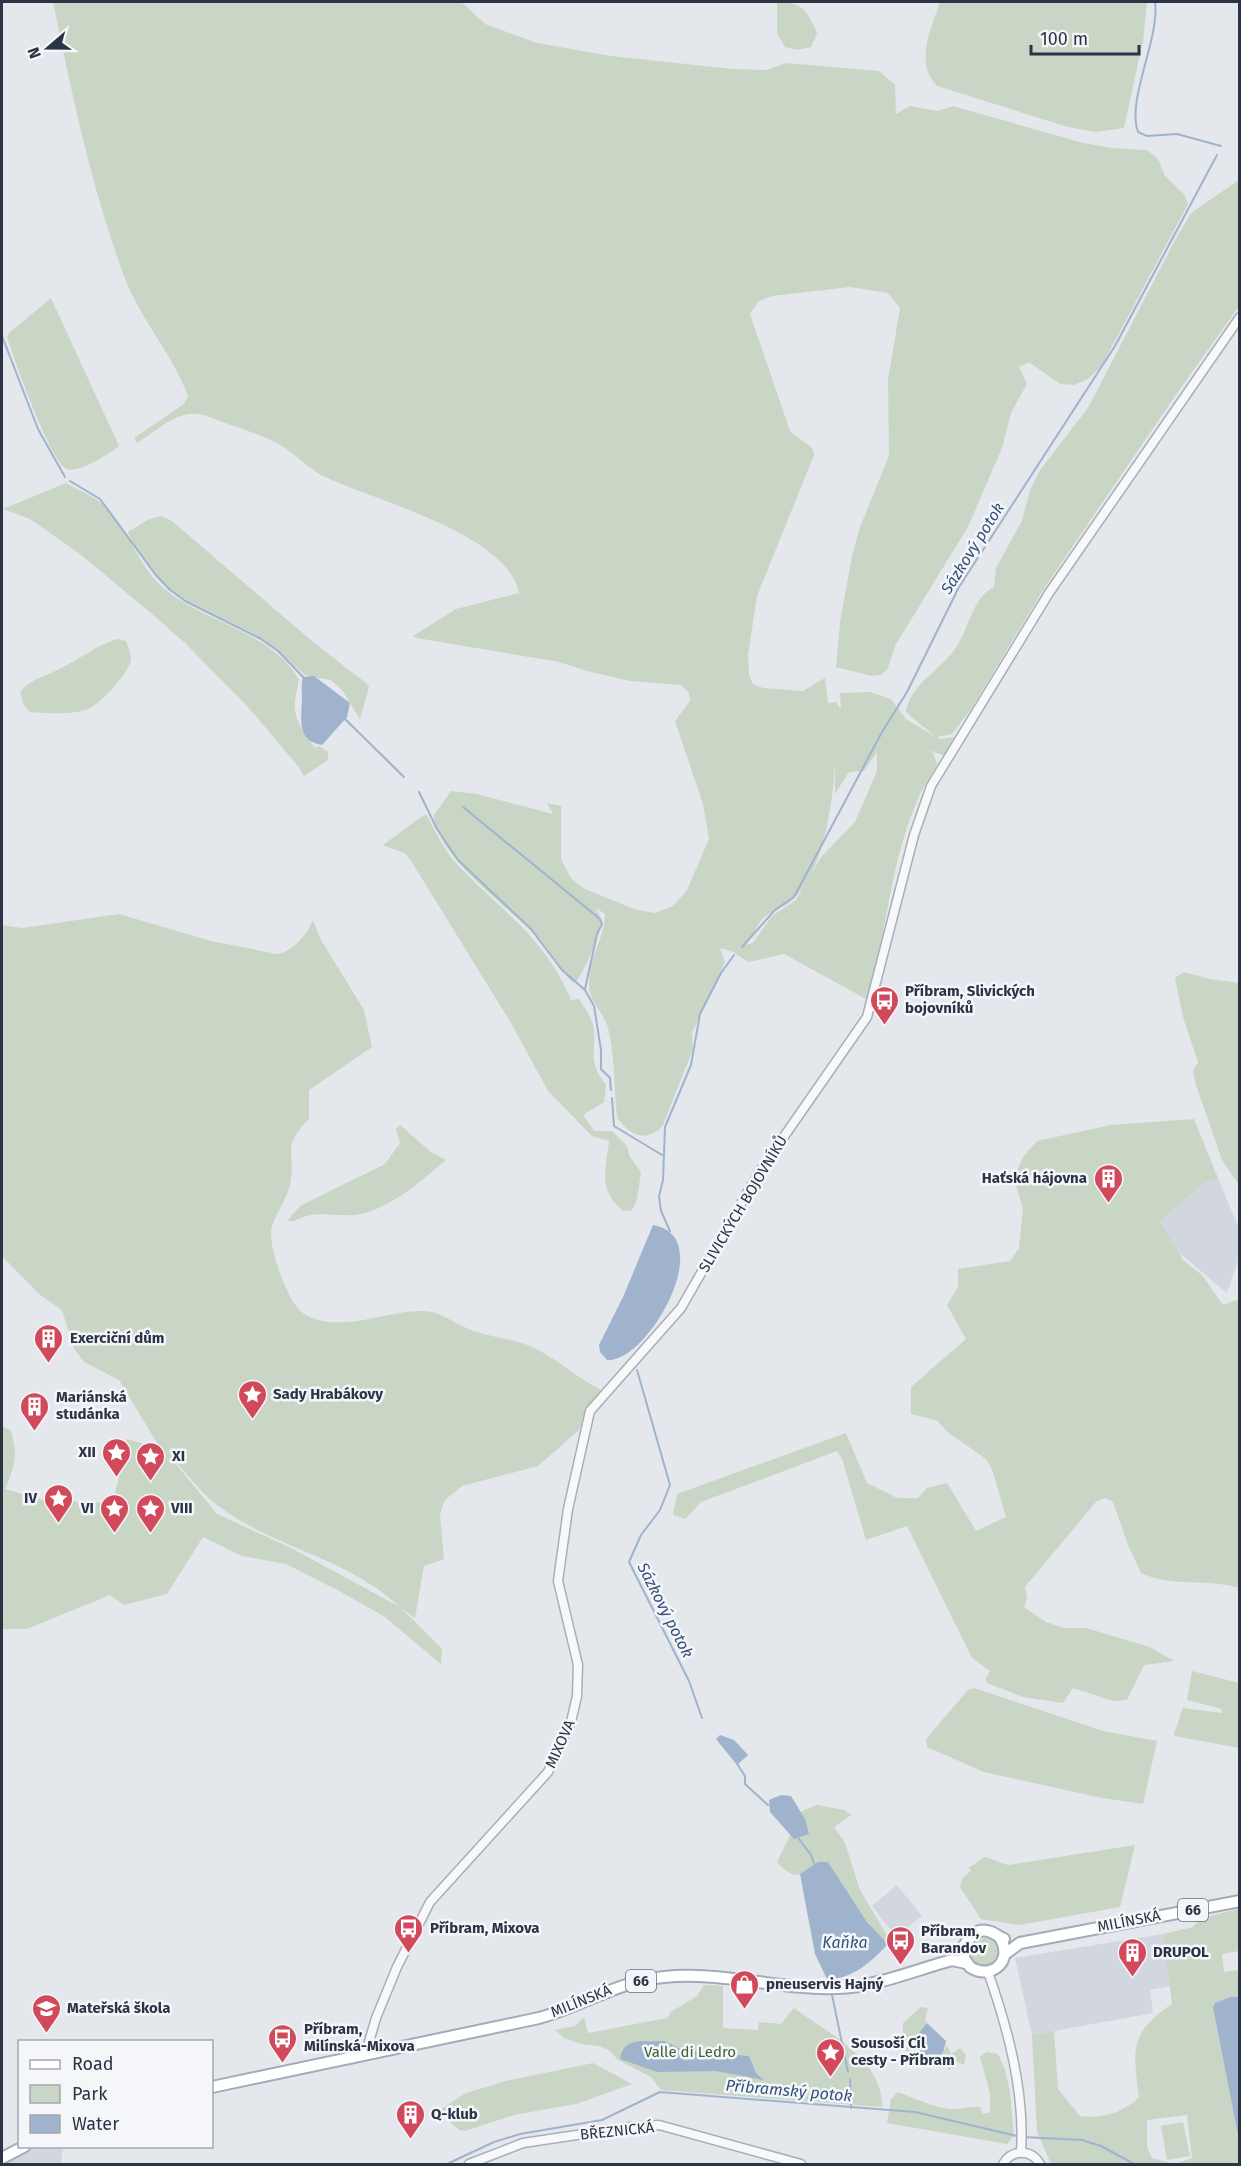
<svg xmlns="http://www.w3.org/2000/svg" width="1241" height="2166" viewBox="0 0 1241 2166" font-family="'Fira Sans',sans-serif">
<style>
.built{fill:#d2d6de}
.green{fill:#c9d6c5;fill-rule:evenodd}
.water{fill:#9fb4cc}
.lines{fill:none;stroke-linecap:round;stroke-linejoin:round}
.stream{stroke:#9fb4cc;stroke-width:2}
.minor-casing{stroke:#a9aeb7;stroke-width:11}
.major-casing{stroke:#a3abb8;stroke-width:14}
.minor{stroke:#f7f8fa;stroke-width:8}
.major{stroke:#fff;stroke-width:10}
.labels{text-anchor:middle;stroke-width:5;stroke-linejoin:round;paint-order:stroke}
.shield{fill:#f4f6f9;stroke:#676e7b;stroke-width:1.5}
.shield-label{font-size:14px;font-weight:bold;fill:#2b3445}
.poi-label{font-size:15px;font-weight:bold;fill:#2b3445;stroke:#f4f6f9;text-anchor:start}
.street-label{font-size:15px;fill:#2b3445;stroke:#f4f6f9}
.park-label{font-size:15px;fill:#3f6138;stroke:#f4f6f9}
.water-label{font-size:16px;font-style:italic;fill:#34527a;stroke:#f4f6f9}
</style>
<rect width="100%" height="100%" fill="#e4e7ec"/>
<g class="built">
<path d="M 1218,1178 L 1239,1229 L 1239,1257 L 1227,1293 L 1177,1251 L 1160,1221 L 1204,1183 Z"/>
<path d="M 897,1885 L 922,1916 L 896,1937 L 872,1906 Z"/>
<path d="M 1163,1934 L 1171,1986 L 1150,1990 L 1153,2013 L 1032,2035 L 1015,1958 Z"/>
<path d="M 36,2147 L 63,2147 L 61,2164 L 2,2164 Z"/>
</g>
<g class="green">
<path d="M 53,2 L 457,2 L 464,4 L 485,24 L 537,43 L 611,56 L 732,69 L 767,70 L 786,63 L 879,71 L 895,85 L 896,114 L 910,106 L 938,111 L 953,106 L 1083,143 L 1111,148 L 1147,150 L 1158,159 L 1165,176 L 1184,194 L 1188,204 L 1101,367 L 1088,379 L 1074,385 L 1060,384 L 1029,362 L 1019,367 L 1027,384 L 1011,413 L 1002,448 L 968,527 L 896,644 L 887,670 L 881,675 L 872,676 L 836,667 L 840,622 L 852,556 L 860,527 L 889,456 L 888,380 L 900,308 L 888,293 L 850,287 L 772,296 L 759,301 L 750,314 L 790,431 L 813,449 L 814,455 L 757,596 L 748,655 L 749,675 L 753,684 L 763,688 L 803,691 L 825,678 L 828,703 L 836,702 L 841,710 L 840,693 L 870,692 L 891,699 L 906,719 L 936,737 L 908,714 L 906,711 C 911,683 943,669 957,646 C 969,628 973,597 994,587 L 996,568 L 1022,521 L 1030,490 L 1040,470 L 1088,408 L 1174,242 L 1191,213 L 1239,180 L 1239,306 L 1173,399 L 1045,587 L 971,709 L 952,734 L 937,737 L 940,739 L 954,737 L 946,756 L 927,750 L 933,753 L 937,764 C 931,776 922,788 917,801 C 890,864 886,935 868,1000 L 784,954 L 749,962 L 731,951 L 720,948 L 725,962 L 692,1033 L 693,1049 L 663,1125 C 648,1144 628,1135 617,1117 C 614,1088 615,1056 608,1028 C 604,1013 590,1003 589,986 C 588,957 604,942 605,914 L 596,908 C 598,913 601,917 601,922 C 601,932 582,979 574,983 C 561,972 554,956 543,943 C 515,911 435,857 434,815 L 451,791 L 477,794 L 553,814 L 547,803 L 561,806 L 561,859 L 571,878 L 585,889 L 637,910 L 655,913 L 673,906 L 687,890 L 709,839 L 703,804 L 675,721 L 690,701 L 689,693 L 681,685 L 630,681 L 587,671 L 559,662 L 417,638 L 413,636 L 456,609 L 519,593 C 508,533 369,499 321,475 C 306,467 295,453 280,445 C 257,432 228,425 204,415 C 178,408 158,430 137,443 L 134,438 L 184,404 L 188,396 C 172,353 140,319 124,276 C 91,187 72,94 53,2 ZM 877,752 L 877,771 L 855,822 L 821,857 L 796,900 L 772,916 L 753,943 L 746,945 C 750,939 760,921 763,918 C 771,911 783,908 791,901 C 824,873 833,802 835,761 L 835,794 L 849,772 L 864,771 Z"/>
<path d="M 777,2 C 802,1 808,12 817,33 L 811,47 L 797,50 L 785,47 L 777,33 Z"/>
<path d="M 940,2 L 1147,2 L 1143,41 L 1124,128 L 1096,132 L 1068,127 L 937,86 C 914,62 931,29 940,2 Z"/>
<path d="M 51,298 L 119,446 C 111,453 75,476 65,468 C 48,455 15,361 7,337 L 10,332 Z"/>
<path d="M 66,483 C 78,490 95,497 105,506 C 128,528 137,563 160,585 C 201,623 270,629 299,680 C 291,716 294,717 315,748 L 319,746 L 328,752 L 328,760 L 304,776 L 298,766 L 248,707 L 185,643 L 152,614 L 80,554 L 30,519 L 3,509 Z"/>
<path d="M 161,516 L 172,521 L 313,642 L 366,683 L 369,687 L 360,719 L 342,690 L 331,680 L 306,676 L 271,645 L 185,601 L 167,587 L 134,547 L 128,532 L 149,519 Z"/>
<path d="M 117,639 L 126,641 C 128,647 131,653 131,659 C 130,672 99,706 86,710 C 69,715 48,713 30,712 L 24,706 L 20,692 C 32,678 45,677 61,668 C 81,658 96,646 117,639 Z"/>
<path d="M 424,815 L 427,815 C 435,831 443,849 456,863 C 501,912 544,935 571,1000 L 579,999 C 584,1008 590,1014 593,1024 C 598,1050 585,1058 606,1085 L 604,1102 L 583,1115 L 594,1131 L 612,1131 L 627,1146 L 630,1157 L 641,1172 L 637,1200 L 632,1210 L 623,1211 C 597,1189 606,1170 609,1141 L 592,1136 L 548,1091 L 511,1023 L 413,864 L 406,854 L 383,845 Z"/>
<path d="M 119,914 L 211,941 L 277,954 C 293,952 307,934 313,920 L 321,940 L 364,1010 L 372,1047 L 309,1090 L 309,1119 C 280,1148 297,1152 290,1185 C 286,1200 277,1212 272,1226 C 266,1243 288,1303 303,1313 C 339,1336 384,1310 423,1311 C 441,1311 453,1323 469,1329 C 488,1337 510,1338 530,1346 C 554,1356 578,1379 603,1391 L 587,1411 L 579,1430 L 538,1466 L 462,1486 L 445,1500 L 440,1514 L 444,1559 L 424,1566 L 415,1618 L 402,1609 L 442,1649 L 441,1664 L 385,1617 L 343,1593 L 286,1564 L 242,1556 L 203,1537 L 167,1594 L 124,1605 L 110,1595 L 27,1629 L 2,1629 L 2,1426 L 11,1431 C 18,1457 15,1465 5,1489 L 43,1500 L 113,1503 L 127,1439 L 148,1445 L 157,1443 L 119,1380 L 84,1362 L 74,1349 L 62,1310 L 39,1294 L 2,1256 L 2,925 L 22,928 ZM 172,1459 C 188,1473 200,1493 217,1505 C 273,1548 347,1557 400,1607 L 289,1547 L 217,1514 Z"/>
<path d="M 1184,972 L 1210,979 L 1239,983 L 1239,1185 L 1222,1160 L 1195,1082 L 1193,1071 L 1198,1062 L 1183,1017 L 1175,978 Z"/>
<path d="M 1194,1119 L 1218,1178 L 1204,1183 L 1160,1221 L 1183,1260 L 1202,1275 L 1223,1305 L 1239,1299 L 1239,1588 C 1207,1578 1172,1588 1141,1573 L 1128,1545 L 1113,1502 L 1105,1498 L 1096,1502 L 1025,1587 L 1027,1599 L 1024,1607 L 1046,1622 L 1064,1628 L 1086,1628 L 1150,1647 L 1174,1661 L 1144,1665 L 1127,1700 L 1113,1701 L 1073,1688 L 1063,1703 L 1023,1697 L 987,1683 L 986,1678 L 990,1671 L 972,1658 L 907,1526 L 866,1540 L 842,1459 L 837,1451 L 701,1502 L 685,1519 L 673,1515 L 677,1494 L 846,1433 L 867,1483 L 897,1498 L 918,1498 L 927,1488 L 947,1483 L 976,1531 L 1006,1517 L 992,1469 L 986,1459 L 946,1431 L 938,1421 L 911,1414 L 911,1387 L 966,1339 L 947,1305 L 958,1287 L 958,1269 L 1010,1261 L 1019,1248 L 1023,1208 L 1015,1183 L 1017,1170 L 1023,1157 L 1037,1141 L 1111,1125 Z"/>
<path d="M 400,1125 L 431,1152 L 446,1160 C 422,1180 396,1204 365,1213 C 341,1220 316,1207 293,1222 L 288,1220 L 300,1206 L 385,1164 L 400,1143 L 396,1129 Z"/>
<path d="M 1192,1671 L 1239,1683 L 1239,1748 L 1175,1736 L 1174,1734 L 1183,1708 L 1222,1713 L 1222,1709 L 1187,1700 Z"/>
<path d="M 974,1688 L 1103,1731 L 1157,1741 L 1143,1804 L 1102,1798 L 984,1772 L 927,1747 L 926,1739 L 968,1690 Z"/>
<path d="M 817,1805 L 845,1810 L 851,1815 L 834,1827 L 845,1843 L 860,1890 L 886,1934 L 890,1935 L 892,1941 L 888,1944 L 867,1922 L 828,1862 C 806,1873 795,1884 777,1862 L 802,1811 Z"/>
<path d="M 1135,1845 L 1120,1907 L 1020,1925 L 981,1919 L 960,1887 L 962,1879 L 971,1870 L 968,1868 L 985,1857 L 1008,1865 Z"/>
<path d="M 1239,1909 L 1239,1951 L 1222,1954 L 1224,1972 L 1239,1970 L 1239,1997 L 1231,1997 L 1213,2008 L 1239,2140 L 1239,2164 L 1174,2164 L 1192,2158 L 1187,2115 L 1147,2120 L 1147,2147 L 1152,2158 L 1173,2164 L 1051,2164 L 1037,2132 L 1032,2035 L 1054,2031 L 1058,2089 L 1080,2116 C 1101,2119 1124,2113 1139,2097 C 1133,2049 1129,2033 1172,2004 L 1163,1934 L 1193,1927 L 1201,1918 Z"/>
<circle cx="985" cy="1952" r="14"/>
<path d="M 704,1985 L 723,1986 L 723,2028 L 758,2030 L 759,2022 L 781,2024 L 794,2008 C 828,2033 883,2059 882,2107 L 661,2090 L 651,2077 L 618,2060 L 610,2051 L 599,2046 L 581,2044 L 564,2038 L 555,2030 L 575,2026 L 584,2017 L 588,2033 L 667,2018 L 671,2012 L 697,1996 Z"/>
<path d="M 921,2007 L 928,2008 L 925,2020 L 927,2023 L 912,2041 L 917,2052 L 937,2057 L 943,2053 L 947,2045 L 951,2054 L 960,2048 L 966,2055 L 964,2065 L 955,2061 L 950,2070 L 940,2064 L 937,2068 L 903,2049 L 903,2023 Z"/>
<path d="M 987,2052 L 998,2054 L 1005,2069 L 1010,2092 L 1014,2136 L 1007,2144 L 887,2123 L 891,2099 L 898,2092 C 914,2098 932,2107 950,2109 C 960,2110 969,2106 980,2107 L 983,2114 L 990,2112 L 990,2093 L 980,2057 Z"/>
<path d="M 593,2063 L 632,2084 L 576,2104 L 514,2115 L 465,2131 L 459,2130 L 438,2111 L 466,2093 L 506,2081 Z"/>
<path d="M 1183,2122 L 1190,2156 L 1167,2160 L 1161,2126 Z"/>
</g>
<g class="water">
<path d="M 314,676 L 350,703 L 347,717 L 322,745 C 295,741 302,715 302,697 C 302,689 301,684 303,677 Z"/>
<path d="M 653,1225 C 720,1236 647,1364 607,1360 L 600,1352 L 599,1345 L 623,1297 Z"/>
<path d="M 720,1735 L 734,1740 L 748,1755 L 737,1765 L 716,1739 Z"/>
<path d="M 781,1795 L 791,1796 L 805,1819 L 809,1834 L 794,1839 L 770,1812 L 769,1800 Z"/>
<path d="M 818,1862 L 828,1862 L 867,1922 L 888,1944 C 872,1961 852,1980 827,1979 L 815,1954 L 800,1874 Z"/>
<path d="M 1231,1997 L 1239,1997 L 1239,2140 L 1213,2008 L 1215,2003 Z"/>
<path d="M 927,2023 L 946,2041 L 943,2053 L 937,2057 C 925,2055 914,2054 912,2041 Z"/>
<path d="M 664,2041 L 683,2050 L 749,2056 L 756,2073 L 764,2080 L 716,2071 L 657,2072 L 620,2059 C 624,2035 645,2043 664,2041 Z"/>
</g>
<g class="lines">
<g class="stream">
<path d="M 1155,2 C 1160,39 1126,100 1138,132 L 1147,136 L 1177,134 L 1221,146"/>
<path d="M 2,336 L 38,429 L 65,477"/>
<path d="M 70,481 L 100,499 L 155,574 L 169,589 L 185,601 L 261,639 L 278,651 L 304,678"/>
<path d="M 344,718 L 404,777"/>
<path d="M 419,792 L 437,829 L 458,860 L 531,929 L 562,970 L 585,990 L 594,1006 L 601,1050 L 601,1069 L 610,1078 L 611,1090"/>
<path d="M 463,807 L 600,919 L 602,924 L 597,934 L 585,989"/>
<path d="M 742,947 L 775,910 L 794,897 L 882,732 L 907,692 L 959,587 L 1115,346 L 1217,155"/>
<path d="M 612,1098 L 614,1126 L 662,1155"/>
<path d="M 670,1231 L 661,1211 L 659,1196 L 663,1180 L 665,1127 L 691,1065 L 700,1014 L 721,973 L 734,955"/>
<path d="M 637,1370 L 670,1485 L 660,1510 L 641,1535 L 629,1562 L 689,1681 L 702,1718"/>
<path d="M 736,1762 L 745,1776 L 745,1784 L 768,1805"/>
<path d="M 796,1835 L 811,1855 L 815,1866"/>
<path d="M 831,1990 L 848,2072"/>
<path d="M 850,2079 L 851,2108"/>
<path d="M 1023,2137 L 1082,2140 L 1101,2146 L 1134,2164"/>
<path d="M 447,2164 L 494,2142 L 520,2134 L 602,2120 L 660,2092 L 915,2112 L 1017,2136"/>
</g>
<defs>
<g id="minor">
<path d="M 988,1972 C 1008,2029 1025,2092 1021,2152"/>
<path d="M 366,2052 L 376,2018 L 397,1967 L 430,1902 L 548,1772 L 571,1722 L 577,1696 L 578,1665 L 558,1581 L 568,1509 L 590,1411 L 681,1308 L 758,1174 L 867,1017 L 914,835 L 931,786 L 1049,593 L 1240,317"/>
<path d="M 469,2164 L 523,2143 L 630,2127 L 659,2125 L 801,2164"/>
<path d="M 1003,2164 C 1012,2149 1031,2149 1040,2164"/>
</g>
<g id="major">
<path d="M 963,1947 L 964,1958 L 970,1967 C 992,1981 1014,1960 1000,1938"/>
<path d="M 960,1951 C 969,1940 974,1926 991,1932 C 996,1934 999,1937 1004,1939"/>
<path d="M 1005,1954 L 1020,1943 L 1240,1901"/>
<path d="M 212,2087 L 539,2018 C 582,2006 619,1981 664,1977 C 722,1971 779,1990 837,1988 C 876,1987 915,1970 952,1960 L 966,1963"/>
<path d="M 2,2158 L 25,2146"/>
</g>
</defs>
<use href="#minor" class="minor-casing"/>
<use href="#major" class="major-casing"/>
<use href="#minor" class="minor"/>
<use href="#major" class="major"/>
</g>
<defs>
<symbol id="bus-pin" viewBox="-11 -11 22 30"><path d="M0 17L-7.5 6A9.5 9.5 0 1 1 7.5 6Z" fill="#d1495b" stroke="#f4f6f9"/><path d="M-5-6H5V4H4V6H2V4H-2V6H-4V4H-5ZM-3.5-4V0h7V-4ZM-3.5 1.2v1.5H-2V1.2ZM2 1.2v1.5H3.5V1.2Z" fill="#fff"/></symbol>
<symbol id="building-pin" viewBox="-11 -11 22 30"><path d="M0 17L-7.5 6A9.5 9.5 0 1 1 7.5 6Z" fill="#d1495b" stroke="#f4f6f9"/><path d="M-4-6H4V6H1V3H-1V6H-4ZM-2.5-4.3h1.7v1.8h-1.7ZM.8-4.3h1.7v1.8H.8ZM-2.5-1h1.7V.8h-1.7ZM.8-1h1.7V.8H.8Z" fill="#fff"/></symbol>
<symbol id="sight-pin" viewBox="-11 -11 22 30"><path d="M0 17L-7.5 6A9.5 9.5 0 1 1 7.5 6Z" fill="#d1495b" stroke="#f4f6f9"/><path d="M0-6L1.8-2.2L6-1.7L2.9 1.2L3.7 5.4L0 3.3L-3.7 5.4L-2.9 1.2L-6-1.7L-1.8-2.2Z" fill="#fff"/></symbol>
<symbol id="shop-pin" viewBox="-11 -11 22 30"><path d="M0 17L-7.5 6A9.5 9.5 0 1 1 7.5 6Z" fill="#d1495b" stroke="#f4f6f9"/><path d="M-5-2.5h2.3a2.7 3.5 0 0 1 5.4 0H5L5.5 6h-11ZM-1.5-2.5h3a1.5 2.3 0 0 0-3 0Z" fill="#fff"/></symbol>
<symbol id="school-pin" viewBox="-11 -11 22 30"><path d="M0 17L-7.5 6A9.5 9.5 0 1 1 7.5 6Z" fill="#d1495b" stroke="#f4f6f9"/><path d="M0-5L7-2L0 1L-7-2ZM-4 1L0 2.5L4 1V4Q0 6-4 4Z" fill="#fff"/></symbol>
</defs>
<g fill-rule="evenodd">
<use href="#bus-pin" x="868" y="984" width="33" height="45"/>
<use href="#building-pin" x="1092" y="1162" width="33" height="45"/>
<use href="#building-pin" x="32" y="1322" width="33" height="45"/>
<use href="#sight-pin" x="236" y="1378" width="33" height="45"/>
<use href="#building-pin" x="18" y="1390" width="33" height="45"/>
<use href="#sight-pin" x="100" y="1436" width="33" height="45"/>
<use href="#sight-pin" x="134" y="1440" width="33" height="45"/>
<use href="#sight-pin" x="42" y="1482" width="33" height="45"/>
<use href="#sight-pin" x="98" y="1492" width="33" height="45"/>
<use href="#sight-pin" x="134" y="1492" width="33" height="45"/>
<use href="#bus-pin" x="392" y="1912" width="33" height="45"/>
<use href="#bus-pin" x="884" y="1924" width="33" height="45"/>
<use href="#building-pin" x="1116" y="1936" width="33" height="45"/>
<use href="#shop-pin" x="728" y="1968" width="33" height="45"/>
<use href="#school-pin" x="30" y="1992" width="33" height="45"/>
<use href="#bus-pin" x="266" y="2022" width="33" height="45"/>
<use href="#sight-pin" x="814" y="2036" width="33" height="45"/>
<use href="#building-pin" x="394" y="2098" width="33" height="45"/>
</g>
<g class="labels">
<g class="shield">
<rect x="1178" y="1899" width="30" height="22" rx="4.5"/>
<rect x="626" y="1970" width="30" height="22" rx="4.5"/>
</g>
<g class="shield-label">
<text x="1193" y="1915">66</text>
<text x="641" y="1986">66</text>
</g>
<g class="poi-label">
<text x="905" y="996">Příbram, Slivických<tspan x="905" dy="17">bojovníků</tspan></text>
<text x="1087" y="1183" text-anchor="end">Haťská hájovna</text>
<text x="70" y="1343">Exerciční dům</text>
<text x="273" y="1399">Sady Hrabákovy</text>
<text x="56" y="1402">Mariánská<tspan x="56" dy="17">studánka</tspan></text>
<text x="96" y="1457" text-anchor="end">XII</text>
<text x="172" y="1461">XI</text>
<text x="37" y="1503" text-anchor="end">IV</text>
<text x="94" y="1513" text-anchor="end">VI</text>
<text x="171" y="1513">VIII</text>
<text x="430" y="1933">Příbram, Mixova</text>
<text x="921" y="1936">Příbram,<tspan x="921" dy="17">Barandov</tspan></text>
<text x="1153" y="1957">DRUPOL</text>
<text x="766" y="1989">pneuservis Hajný</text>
<text x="67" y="2013">Mateřská škola</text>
<text x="304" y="2034">Příbram,<tspan x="304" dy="17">Milínská-Mixova</tspan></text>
<text x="851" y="2048">Sousoší Cíl<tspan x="851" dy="17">cesty - Příbram</tspan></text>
<text x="431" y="2119">Q-klub</text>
</g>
<g class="street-label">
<text transform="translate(743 1204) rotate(-59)" y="5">SLIVICKÝCH BOJOVNÍKŮ</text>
<text transform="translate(560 1744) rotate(-66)" y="5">MIXOVA</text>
<text transform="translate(1129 1921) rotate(-11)" y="5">MILÍNSKÁ</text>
<text transform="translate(581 2001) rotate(-22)" y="5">MILÍNSKÁ</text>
<text transform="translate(617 2131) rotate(-6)" y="5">BŘEZNICKÁ</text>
</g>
<g class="park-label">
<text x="690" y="2057">Valle di Ledro</text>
</g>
<g class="water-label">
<text transform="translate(972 548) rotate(-58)" y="6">Sázkový potok</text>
<text transform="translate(666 1610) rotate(63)" y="6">Sázkový potok</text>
<text x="845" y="1948">Kaňka</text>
<text transform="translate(789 2090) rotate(5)" y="6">Příbramský potok</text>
</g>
</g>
<rect width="1241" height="2166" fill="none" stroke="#2b3445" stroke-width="6"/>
<rect x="18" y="2040" width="195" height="108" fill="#f4f6f9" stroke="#a4a8b1" stroke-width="1.5"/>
<rect x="30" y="2060" width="30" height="9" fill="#ffffff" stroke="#a4a8b1" stroke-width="1.5"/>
<text x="72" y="2070" font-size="18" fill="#2b3445">Road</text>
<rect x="30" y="2085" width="30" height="18" fill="#c9d6c5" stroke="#a4a8b1" stroke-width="1.5"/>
<text x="72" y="2100" font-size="18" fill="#2b3445">Park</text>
<rect x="30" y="2115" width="30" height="18" fill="#9fb4cc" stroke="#a4a8b1" stroke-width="1.5"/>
<text x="72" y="2130" font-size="18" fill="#2b3445">Water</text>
<g transform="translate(48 48) rotate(250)" stroke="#f4f6f9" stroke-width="4.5" paint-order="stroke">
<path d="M0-4.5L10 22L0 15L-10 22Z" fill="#2b3445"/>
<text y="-9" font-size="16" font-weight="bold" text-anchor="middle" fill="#2b3445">N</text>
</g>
<path d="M1031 45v9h108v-9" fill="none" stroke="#2b3445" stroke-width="3"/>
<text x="1040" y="45" font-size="18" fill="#2b3445" stroke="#f4f6f9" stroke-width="4.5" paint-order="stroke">100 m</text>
</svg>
